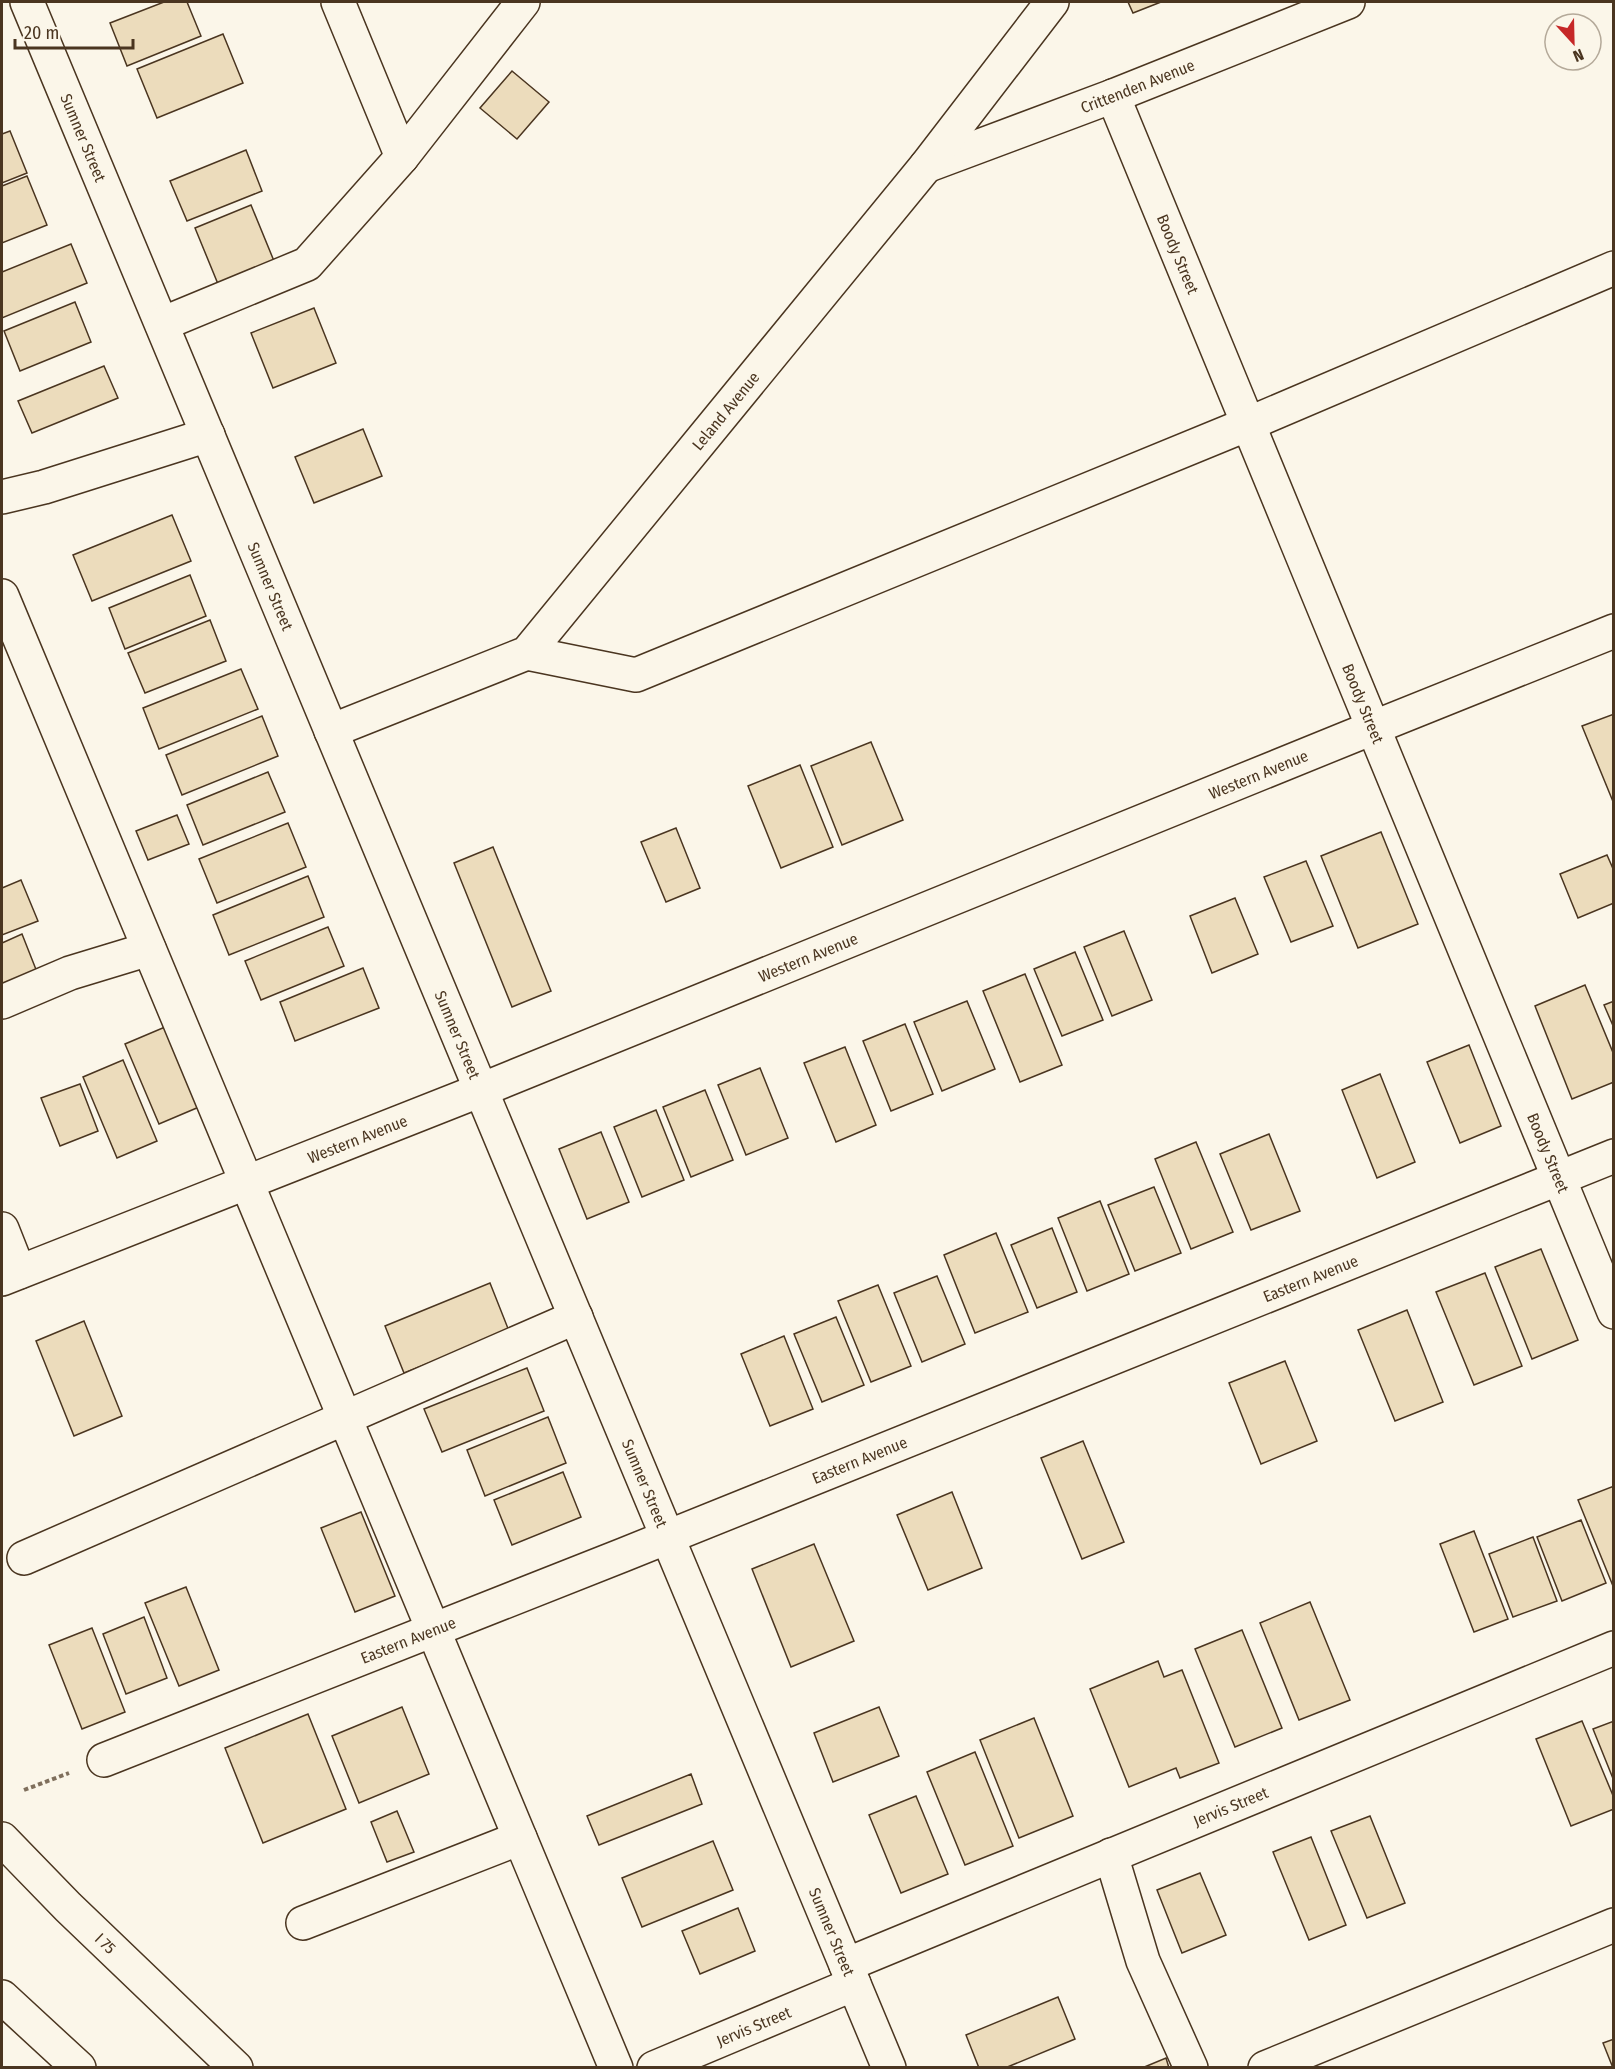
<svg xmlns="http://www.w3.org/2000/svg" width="1615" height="2069" viewBox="0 0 1615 2069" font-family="'Fira Sans Condensed',sans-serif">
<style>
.building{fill:#ecdcbc;stroke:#4a3520;stroke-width:1.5}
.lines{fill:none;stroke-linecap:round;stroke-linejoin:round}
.minor-casing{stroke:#4a3520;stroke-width:36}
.highway-casing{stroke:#4a3520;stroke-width:36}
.path{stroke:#7f6f5c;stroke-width:4;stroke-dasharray:4.5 3;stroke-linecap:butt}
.minor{stroke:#fbf6e9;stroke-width:33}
.highway{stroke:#fbf6e9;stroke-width:33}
.labels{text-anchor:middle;stroke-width:4.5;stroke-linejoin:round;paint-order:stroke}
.street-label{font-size:16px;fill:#4a3520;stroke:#fbf6e9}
</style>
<rect width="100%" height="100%" fill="#fbf6e9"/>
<g class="building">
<path d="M 164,2 L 187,2 L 201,36 L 127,66 L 110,23 Z"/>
<path d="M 1128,2 L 1161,2 L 1133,13 Z"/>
<path d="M 223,34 L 243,83 L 157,118 L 137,69 Z"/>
<path d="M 512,71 L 549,102 L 517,139 L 480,108 Z"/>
<path d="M 10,131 L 27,173 L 2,183 L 2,134 Z"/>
<path d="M 246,150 L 262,191 L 187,221 L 170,181 Z"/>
<path d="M 27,176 L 47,225 L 2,243 L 2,186 Z"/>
<path d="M 251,205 L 274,261 L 218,284 L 195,228 Z"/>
<path d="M 71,244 L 87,283 L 2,318 L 2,272 Z"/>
<path d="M 75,302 L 91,342 L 20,371 L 4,331 Z"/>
<path d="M 314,308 L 336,363 L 273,388 L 251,333 Z"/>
<path d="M 104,366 L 118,398 L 32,433 L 18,401 Z"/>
<path d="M 363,429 L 382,476 L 314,503 L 295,457 Z"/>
<path d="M 172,515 L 191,561 L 92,601 L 73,555 Z"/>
<path d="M 190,575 L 206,616 L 125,649 L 109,608 Z"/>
<path d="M 210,620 L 226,661 L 145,693 L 128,653 Z"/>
<path d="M 241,669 L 258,709 L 159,749 L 143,708 Z"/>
<path d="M 1614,714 L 1614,804 L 1582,726 Z"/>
<path d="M 262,716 L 278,756 L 182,795 L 166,755 Z"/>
<path d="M 871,742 L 903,820 L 842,845 L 811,766 Z"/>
<path d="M 800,765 L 833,847 L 781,868 L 748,786 Z"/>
<path d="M 268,772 L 285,812 L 203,845 L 187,805 Z"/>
<path d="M 177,815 L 189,844 L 148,860 L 136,831 Z"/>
<path d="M 288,823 L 306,867 L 217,903 L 199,859 Z"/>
<path d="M 676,828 L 700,888 L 666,902 L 641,842 Z"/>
<path d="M 1381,832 L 1418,924 L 1358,948 L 1321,856 Z"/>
<path d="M 493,847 L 551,991 L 512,1007 L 454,863 Z"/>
<path d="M 1607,855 L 1614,871 L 1614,903 L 1578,918 L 1560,874 Z"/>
<path d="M 1306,861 L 1333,926 L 1291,942 L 1264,877 Z"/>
<path d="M 308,876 L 324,917 L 229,955 L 213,915 Z"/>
<path d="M 21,880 L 38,921 L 2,935 L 2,888 Z"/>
<path d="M 1235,898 L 1258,954 L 1212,973 L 1190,916 Z"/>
<path d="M 328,927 L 344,966 L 261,1000 L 245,961 Z"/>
<path d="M 1124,931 L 1152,1000 L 1112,1016 L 1084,947 Z"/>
<path d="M 22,934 L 37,972 L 2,986 L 2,943 Z"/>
<path d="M 1075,952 L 1103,1020 L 1062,1036 L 1034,969 Z"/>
<path d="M 363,968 L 379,1008 L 295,1041 L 280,1002 Z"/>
<path d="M 1025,974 L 1062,1065 L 1020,1082 L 983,991 Z"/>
<path d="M 1585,985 L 1614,1055 L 1614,1082 L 1572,1099 L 1535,1006 Z"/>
<path d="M 967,1001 L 995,1069 L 942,1091 L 914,1022 Z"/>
<path d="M 1614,1001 L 1614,1028 L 1604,1005 Z"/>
<path d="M 905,1024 L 933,1094 L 891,1111 L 863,1041 Z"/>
<path d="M 165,1027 L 199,1107 L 159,1124 L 125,1044 Z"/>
<path d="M 1469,1045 L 1501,1126 L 1460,1143 L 1427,1062 Z"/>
<path d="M 845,1047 L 876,1125 L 836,1142 L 804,1063 Z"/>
<path d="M 123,1060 L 157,1141 L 117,1158 L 83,1077 Z"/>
<path d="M 760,1068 L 788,1138 L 746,1155 L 718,1085 Z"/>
<path d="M 1380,1074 L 1415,1162 L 1377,1178 L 1342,1090 Z"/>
<path d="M 80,1084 L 98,1131 L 60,1146 L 41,1098 Z"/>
<path d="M 705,1090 L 733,1160 L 691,1177 L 663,1107 Z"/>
<path d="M 656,1110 L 684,1180 L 642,1197 L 614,1127 Z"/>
<path d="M 601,1132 L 629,1202 L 587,1219 L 559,1149 Z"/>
<path d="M 1269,1134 L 1300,1211 L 1251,1230 L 1220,1154 Z"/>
<path d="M 1196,1142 L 1233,1232 L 1191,1249 L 1155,1159 Z"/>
<path d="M 1154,1187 L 1181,1253 L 1135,1271 L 1108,1205 Z"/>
<path d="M 1100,1201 L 1129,1274 L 1087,1291 L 1058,1218 Z"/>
<path d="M 1052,1228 L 1077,1292 L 1037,1308 L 1011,1245 Z"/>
<path d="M 996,1233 L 1028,1312 L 975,1333 L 944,1255 Z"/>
<path d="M 1541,1249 L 1578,1340 L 1532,1359 L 1495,1267 Z"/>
<path d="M 1485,1273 L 1522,1366 L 1474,1385 L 1436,1292 Z"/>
<path d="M 937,1276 L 965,1344 L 922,1362 L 894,1293 Z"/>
<path d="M 490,1283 L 509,1331 L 404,1373 L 385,1326 Z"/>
<path d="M 878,1285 L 911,1366 L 871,1382 L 838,1301 Z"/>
<path d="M 1407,1310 L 1443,1402 L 1395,1421 L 1358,1330 Z"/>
<path d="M 836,1317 L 864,1385 L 822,1402 L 794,1334 Z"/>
<path d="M 84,1321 L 122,1416 L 74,1436 L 36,1341 Z"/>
<path d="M 784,1336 L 813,1409 L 770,1426 L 741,1354 Z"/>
<path d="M 1285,1361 L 1317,1441 L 1261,1464 L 1229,1383 Z"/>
<path d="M 527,1368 L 544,1411 L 442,1452 L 424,1409 Z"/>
<path d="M 548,1417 L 566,1463 L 485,1496 L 467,1450 Z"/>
<path d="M 1083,1441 L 1124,1542 L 1082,1559 L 1041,1458 Z"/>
<path d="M 563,1472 L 581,1517 L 512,1545 L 494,1500 Z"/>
<path d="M 1614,1486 L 1614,1586 L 1613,1586 L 1578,1500 Z"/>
<path d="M 952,1492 L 982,1568 L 928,1590 L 897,1515 Z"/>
<path d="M 361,1512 L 395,1596 L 355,1612 L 321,1528 Z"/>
<path d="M 1581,1520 L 1606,1583 L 1562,1601 L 1537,1537 Z"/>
<path d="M 1474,1531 L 1508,1619 L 1474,1632 L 1440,1544 Z"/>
<path d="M 1533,1537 L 1557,1601 L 1513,1617 L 1489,1554 Z"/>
<path d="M 814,1544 L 854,1641 L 791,1667 L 752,1569 Z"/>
<path d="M 186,1587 L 219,1670 L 179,1686 L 145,1603 Z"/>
<path d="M 1310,1602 L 1350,1700 L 1299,1720 L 1260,1623 Z"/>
<path d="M 144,1617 L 167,1678 L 126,1694 L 103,1634 Z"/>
<path d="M 92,1628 L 125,1712 L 82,1729 L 49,1645 Z"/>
<path d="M 1242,1630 L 1282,1728 L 1235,1747 L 1195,1649 Z"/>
<path d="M 1158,1661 L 1164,1677 L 1182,1670 L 1219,1763 L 1180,1778 L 1176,1768 L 1129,1787 L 1090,1689 Z"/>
<path d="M 402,1707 L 429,1774 L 359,1803 L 332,1736 Z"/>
<path d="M 879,1707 L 899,1756 L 833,1782 L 814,1733 Z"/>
<path d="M 308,1714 L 346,1809 L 263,1843 L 225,1748 Z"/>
<path d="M 1034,1718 L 1073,1816 L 1019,1838 L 980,1740 Z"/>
<path d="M 1582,1721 L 1614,1798 L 1614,1809 L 1571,1826 L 1536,1739 Z"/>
<path d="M 1614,1721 L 1614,1781 L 1593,1729 Z"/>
<path d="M 975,1752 L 1013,1846 L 965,1865 L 927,1772 Z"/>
<path d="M 691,1774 L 702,1804 L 599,1845 L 587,1816 Z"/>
<path d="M 916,1796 L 948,1874 L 901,1893 L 869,1815 Z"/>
<path d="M 397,1811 L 414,1852 L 387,1862 L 371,1822 Z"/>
<path d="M 1370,1816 L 1405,1903 L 1367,1918 L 1331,1831 Z"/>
<path d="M 1311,1837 L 1346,1925 L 1309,1940 L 1273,1852 Z"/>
<path d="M 713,1841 L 733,1890 L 642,1927 L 622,1878 Z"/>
<path d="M 1200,1873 L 1226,1935 L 1182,1953 L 1157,1890 Z"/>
<path d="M 738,1908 L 755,1951 L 700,1974 L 682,1931 Z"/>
<path d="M 1058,1997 L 1075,2039 L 1005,2068 L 979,2068 L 966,2035 Z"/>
<path d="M 1614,2039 L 1614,2068 L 1613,2068 L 1603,2043 Z"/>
<path d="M 1166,2058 L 1169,2068 L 1142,2068 Z"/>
</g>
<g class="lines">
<defs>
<g id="minor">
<path id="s1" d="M 27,2 L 889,2068"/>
<path d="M 338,2 L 402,157"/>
<path id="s2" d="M 1113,96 L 1614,1312"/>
<path id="s3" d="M 926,166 L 1113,96 L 1348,2"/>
<path d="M 162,324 L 307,264 L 402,157 L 523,2"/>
<path d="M 2,497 L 44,487 L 208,435"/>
<path d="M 2,596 L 616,2068"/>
<path d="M 527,653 L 636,675 L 1248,424 L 1614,268"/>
<path id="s4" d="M 331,731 L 527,653 L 926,166 L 1052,2"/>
<path d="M 2,1002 L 70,973 L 149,949"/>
<path d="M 2,1229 L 19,1272"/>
<path id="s5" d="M 2,1279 L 481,1090 L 1350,737 L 1614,631"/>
<path d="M 24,1558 L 576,1317"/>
<path id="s6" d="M 104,1760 L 623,1555 L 1614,1156"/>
<path d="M 1111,1855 L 1143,1961 L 1191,2068"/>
<path d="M 303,1923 L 520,1838"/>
<path id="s7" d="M 846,1965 L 1614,1648"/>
<path id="s8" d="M 654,2068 L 854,1984"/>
<path d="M 1265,2068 L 1614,1925"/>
</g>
<g id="highway">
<path id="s9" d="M 2,1839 L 68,1907 L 236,2068"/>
<path d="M 2,1997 L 79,2068"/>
</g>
</defs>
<use href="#minor" class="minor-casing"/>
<use href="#highway" class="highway-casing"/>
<path class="path" d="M 24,1790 L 69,1773"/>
<use href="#minor" class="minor"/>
<use href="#highway" class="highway"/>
</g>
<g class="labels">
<g class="street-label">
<text dy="6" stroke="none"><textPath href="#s3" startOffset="226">Crittenden Avenue</textPath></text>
<text dy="6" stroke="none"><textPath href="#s1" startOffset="147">Sumner Street</textPath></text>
<text dy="6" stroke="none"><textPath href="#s2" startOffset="171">Boody Street</textPath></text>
<text dy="6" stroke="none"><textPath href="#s4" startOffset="524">Leland Avenue</textPath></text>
<text dy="6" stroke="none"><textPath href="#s1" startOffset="633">Sumner Street</textPath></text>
<text dy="6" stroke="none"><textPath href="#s2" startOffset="657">Boody Street</textPath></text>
<text dy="6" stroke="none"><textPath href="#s5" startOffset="1354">Western Avenue</textPath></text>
<text dy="6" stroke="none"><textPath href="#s5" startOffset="868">Western Avenue</textPath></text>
<text dy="6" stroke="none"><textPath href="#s1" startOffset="1119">Sumner Street</textPath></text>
<text dy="6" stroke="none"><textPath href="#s5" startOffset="382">Western Avenue</textPath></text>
<text dy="6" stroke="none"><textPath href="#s2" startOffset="1143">Boody Street</textPath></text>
<text dy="6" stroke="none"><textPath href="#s6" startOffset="1299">Eastern Avenue</textPath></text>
<text dy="6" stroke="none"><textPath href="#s6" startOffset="813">Eastern Avenue</textPath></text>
<text dy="6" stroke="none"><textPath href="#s1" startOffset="1605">Sumner Street</textPath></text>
<text dy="6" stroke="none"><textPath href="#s6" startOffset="327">Eastern Avenue</textPath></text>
<text dy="6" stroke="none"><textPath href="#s7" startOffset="416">Jervis Street</textPath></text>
<text dy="6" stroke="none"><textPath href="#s1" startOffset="2091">Sumner Street</textPath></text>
<text dy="6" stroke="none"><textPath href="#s9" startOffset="147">I 75</textPath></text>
<text dy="6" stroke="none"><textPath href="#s8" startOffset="108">Jervis Street</textPath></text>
</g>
</g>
<rect width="1615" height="2069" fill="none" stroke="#4a3520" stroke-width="6"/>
<g transform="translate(1573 42) rotate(158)"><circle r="28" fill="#fbf6e9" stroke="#b4a999" stroke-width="1.5"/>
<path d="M0-4.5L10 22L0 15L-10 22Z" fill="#c62828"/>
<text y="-9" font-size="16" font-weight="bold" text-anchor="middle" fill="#4a3520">N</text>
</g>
<path d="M15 39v9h118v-9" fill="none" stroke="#4a3520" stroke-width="3"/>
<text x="24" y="39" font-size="18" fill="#4a3520" stroke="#fbf6e9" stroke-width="4.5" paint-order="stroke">20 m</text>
</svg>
